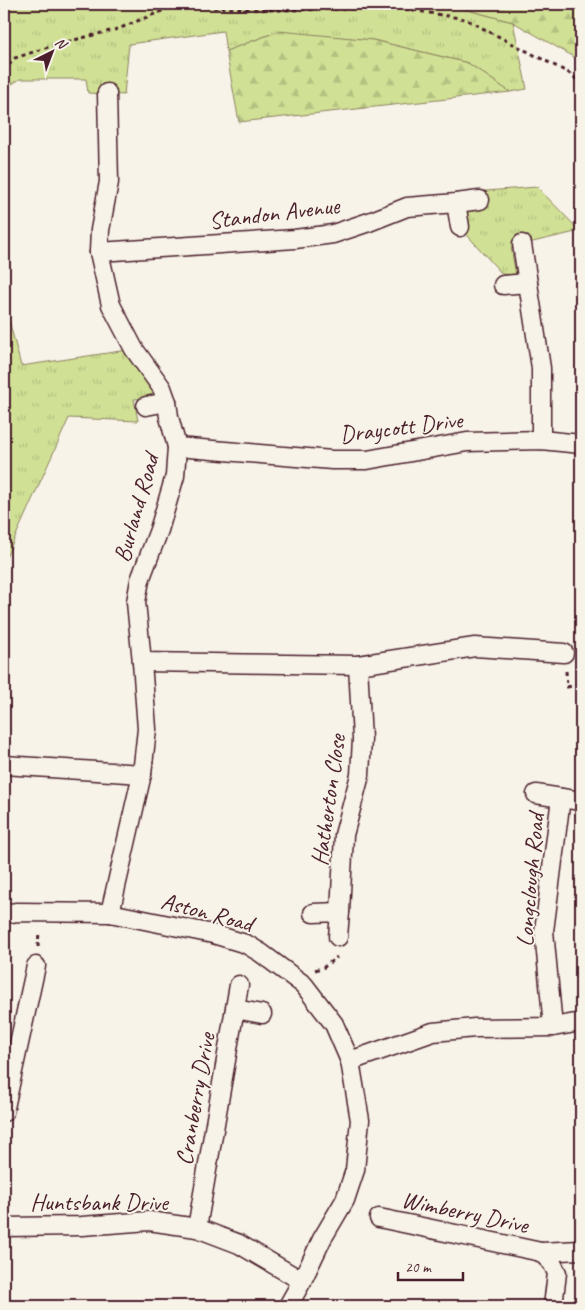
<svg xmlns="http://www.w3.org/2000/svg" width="585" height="1310" viewBox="0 0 585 1310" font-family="Caveat,sans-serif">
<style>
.grass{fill:url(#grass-tufts);stroke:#8d8060}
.forest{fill:url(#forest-firs);stroke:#8d8060}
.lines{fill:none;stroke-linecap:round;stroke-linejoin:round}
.street-casing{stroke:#4a1f2b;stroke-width:21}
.path{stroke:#4a1f2b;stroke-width:3;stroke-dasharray:4 4;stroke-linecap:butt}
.street{stroke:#f7f3e8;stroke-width:18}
.labels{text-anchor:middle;stroke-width:4;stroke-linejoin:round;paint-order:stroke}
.street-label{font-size:24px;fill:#4a1f2b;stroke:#f7f3e8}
</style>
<defs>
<pattern id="grass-tufts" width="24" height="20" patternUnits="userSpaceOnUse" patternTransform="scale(1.25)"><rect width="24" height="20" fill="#d0e195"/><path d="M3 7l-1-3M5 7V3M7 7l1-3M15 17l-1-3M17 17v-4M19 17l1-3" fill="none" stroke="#b4c181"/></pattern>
<pattern id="forest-firs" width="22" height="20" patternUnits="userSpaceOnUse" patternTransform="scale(1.25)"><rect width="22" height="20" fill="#d0e195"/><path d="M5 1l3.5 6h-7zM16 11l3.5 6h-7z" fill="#b4c181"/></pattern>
</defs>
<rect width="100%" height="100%" fill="#f7f3e8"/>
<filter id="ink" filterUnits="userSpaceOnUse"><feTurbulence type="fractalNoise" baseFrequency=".02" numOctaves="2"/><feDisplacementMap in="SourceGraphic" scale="10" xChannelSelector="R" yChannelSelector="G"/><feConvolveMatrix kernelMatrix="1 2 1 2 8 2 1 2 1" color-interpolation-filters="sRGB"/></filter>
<g filter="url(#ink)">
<g class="grass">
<path d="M 7,4 L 445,4 L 513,22 L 527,89 L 510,92 L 468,63 L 373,40 L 276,32 L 226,51 L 223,31 L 129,44 L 124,95 L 88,93 L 86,79 L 20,79 L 4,89 L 4,15 Z"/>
<path d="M 537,187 L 580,231 L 511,247 L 516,275 L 502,274 L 460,227 L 456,203 L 473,192 Z"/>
<path d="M 4,301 L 21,366 L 134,349 L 165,397 L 134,399 L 138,421 L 69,418 L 4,562 Z"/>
</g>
<g class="forest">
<path d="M 445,4 L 581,4 L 581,61 L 513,22 Z"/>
<path d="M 279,31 L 373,40 L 468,63 L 510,92 L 239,122 L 226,51 Z"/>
</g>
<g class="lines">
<defs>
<g id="street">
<path d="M 107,93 L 109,182 L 100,230 L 99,252 L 111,305 L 134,349 L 162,388 L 167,402 L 169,417 L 177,447 L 175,476 L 159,530 L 140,580 L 136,602 L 142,662 L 147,729 L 142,774 L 110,913"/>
<path d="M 456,203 L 460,227"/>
<path d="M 522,244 L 541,368 L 541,440"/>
<path d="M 99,252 L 295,239 L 333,234 L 369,222 L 407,207 L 456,203 L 480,200"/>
<path d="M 503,285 L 528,283"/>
<path d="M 146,406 L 167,402"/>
<path d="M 177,447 L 332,460 L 367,460 L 467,442 L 541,440 L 581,444"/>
<path d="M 142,662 L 358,665 L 475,647 L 564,653"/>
<path d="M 4,765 L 142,774"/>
<path d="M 536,794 L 581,801"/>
<path d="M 340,912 L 344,835 L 360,775 L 362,739 L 358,665"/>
<path d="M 313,913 L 340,912 L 338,937"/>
<path d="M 4,914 L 17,912 L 110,913 L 213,934 L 246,944 L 261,953 L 304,985 L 334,1024 L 350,1061 L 360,1120 L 355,1170 L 345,1200 L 322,1239 L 302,1281 L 288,1306"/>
<path d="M 235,1009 L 262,1014"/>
<path d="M 553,1027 L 544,931 L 561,798"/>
<path d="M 350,1061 L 433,1032 L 475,1028 L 553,1027 L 581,1022"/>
<path d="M 4,1112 L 36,966"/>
<path d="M 379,1218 L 541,1252 L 580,1250"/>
<path d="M 4,1227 L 82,1226 L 149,1221 L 197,1228 L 239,1244 L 302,1281"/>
<path d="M 197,1228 L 239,985"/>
<path d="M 541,1252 L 552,1263 L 557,1273 L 553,1306"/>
</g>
</defs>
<use href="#street" class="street-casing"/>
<g class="path">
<path d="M 4,71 L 15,58 L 58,44 L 118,29 L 174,6 L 277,10 L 400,8 L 465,19 L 569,73 L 581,83"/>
<path d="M 566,671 L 567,687 L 581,684"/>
<path d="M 38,947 L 39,931"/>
<path d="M 315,970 L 324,967 L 337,957"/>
</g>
<use href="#street" class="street"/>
</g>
</g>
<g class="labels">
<g class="street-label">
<text transform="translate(274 213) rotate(-7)" y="8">Standon Avenue</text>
<text transform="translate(401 427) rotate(-7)" y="8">Draycott Drive</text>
<text transform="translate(136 508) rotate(-74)" y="8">Burland Road</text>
<text transform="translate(328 800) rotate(-82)" y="8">Hatherton Close</text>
<text transform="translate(530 880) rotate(-85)" y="8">Longclough Road</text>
<text transform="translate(207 912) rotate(15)" y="8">Aston Road</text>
<text transform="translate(195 1099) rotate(-80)" y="8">Cranberry Drive</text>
<text x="99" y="1210">Huntsbank Drive</text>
<text transform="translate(465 1212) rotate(12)" y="8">Wimberry Drive</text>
</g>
</g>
<rect width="585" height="1310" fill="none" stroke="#f7f3e8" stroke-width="20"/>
<rect x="10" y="10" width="565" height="1290" fill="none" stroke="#4a1f2b" stroke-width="2" filter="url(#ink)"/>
<g transform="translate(52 52) rotate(42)" stroke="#f7f3e8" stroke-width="4" paint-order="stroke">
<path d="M0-4L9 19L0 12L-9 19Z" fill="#4a1f2b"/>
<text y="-8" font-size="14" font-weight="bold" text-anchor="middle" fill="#4a1f2b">N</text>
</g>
<path d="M398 1272v8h65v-8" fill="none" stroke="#4a1f2b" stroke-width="2.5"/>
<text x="405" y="1272" font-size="15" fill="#4a1f2b" stroke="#f7f3e8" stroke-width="4" paint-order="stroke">20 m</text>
</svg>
